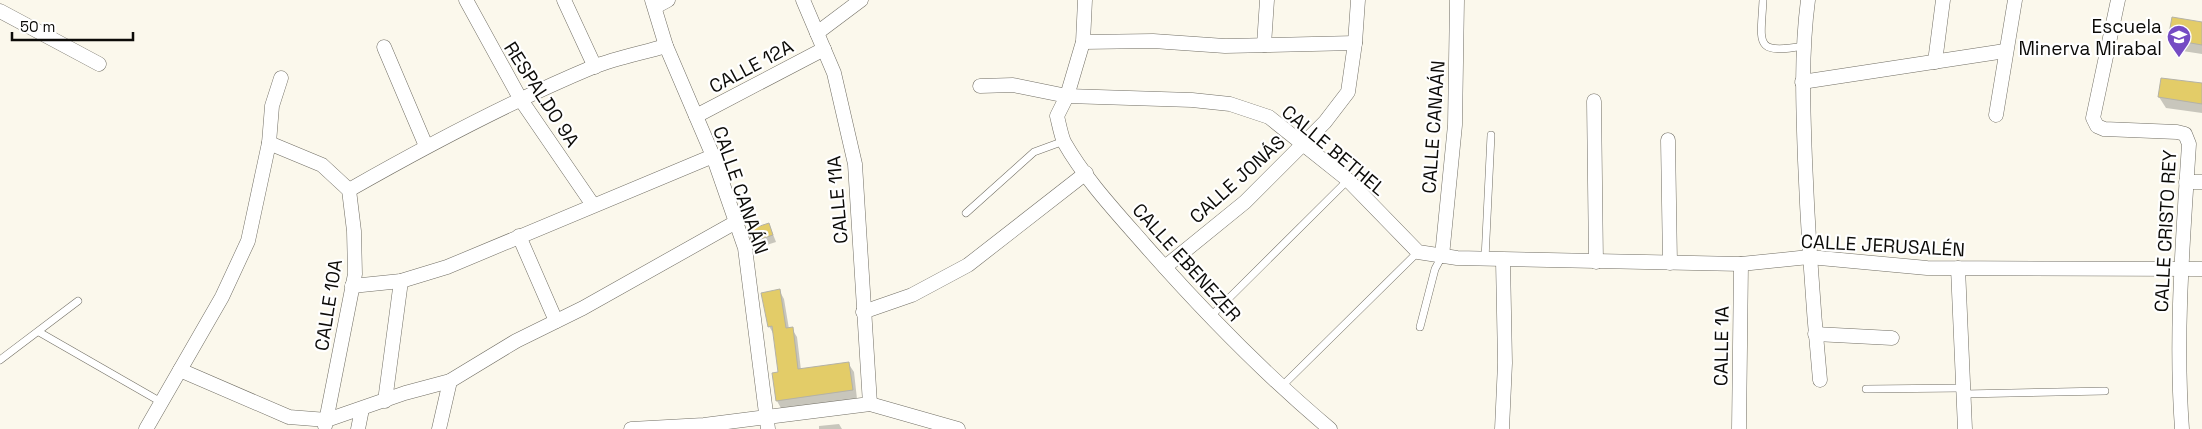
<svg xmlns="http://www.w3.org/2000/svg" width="2202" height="429" viewBox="0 0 2202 429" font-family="'Space Grotesk',sans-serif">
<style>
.shadow{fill:#0003}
.building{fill:#e3cc68;stroke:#b4b2a7}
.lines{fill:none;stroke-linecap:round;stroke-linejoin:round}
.service-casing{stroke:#716e64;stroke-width:8}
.minor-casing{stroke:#716e64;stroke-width:15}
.service{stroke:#fff;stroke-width:7}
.minor{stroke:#fff;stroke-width:14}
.labels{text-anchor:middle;stroke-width:4.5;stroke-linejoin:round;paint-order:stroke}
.poi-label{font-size:19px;fill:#0c0b08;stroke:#fff;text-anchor:end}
.street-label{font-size:19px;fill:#0c0b08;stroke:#fff}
</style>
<rect width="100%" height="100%" fill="#fbf8ec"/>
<g class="shadow">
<path d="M 2202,23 L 2202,54 L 2176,50 L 2169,39 Z"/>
<path d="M 2202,85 L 2202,113 L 2166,108 L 2159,97 Z"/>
<path d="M 769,224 L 776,242 L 757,248 L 753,241 Z"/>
<path d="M 779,290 L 784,299 L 789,329 L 792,329 L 797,337 L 801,370 L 848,363 L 854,372 L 857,399 L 782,410 L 777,401 L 780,373 L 774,335 L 769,326 Z"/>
<path d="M 839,424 L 842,429 L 819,429 L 819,426 Z"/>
</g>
<g class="building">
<path d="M 2172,17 L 2202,22 L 2202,45 L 2168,39 Z"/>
<path d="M 2161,78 L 2202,83 L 2202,104 L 2158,97 Z"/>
<path d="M 769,223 L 773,235 L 752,242 L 748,230 Z"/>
<path d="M 780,289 L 786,328 L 793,327 L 798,369 L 849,362 L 853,390 L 776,401 L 772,373 L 778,372 L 772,326 L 768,327 L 761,293 Z"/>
</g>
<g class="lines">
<defs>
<g id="service">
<path d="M 1763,0 C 1761,43 1753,55 1803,46"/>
<path d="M 966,213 L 1034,152 L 1064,141"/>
<path d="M 1485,259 L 1491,135"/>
<path d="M 1210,317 L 1348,180"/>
<path d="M 1420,327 L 1435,269 L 1442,256"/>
<path d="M 39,332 L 161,402"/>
<path d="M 0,360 L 78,301"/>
<path d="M 1281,387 L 1418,252"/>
<path d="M 1866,389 L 1963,388"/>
<path d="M 1964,394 L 2105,391"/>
</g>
<g id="minor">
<path d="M 466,0 L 521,100 L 593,205"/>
<path d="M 564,0 L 595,67"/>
<path d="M 652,0 L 666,46 L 713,156 L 745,248 L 768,429"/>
<path d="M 803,0 L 834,73 L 855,164 L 870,404"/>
<path d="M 1085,0 L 1083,42 L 1067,96 L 1057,116 C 1059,124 1061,135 1064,142 C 1085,179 1116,212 1144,244 C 1202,310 1262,372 1330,429"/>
<path d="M 1808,0 C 1801,53 1803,106 1805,160 C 1808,234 1813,307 1820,380"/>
<path d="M 2118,0 L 2093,118 L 2097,126 L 2104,129 L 2177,132 L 2185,134 L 2189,144 C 2183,239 2175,334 2182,429"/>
<path d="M 655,7 L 668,0"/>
<path d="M 0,11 L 99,64"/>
<path d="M 817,33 L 861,0"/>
<path d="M 1083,42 L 1153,41 L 1225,46 L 1355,43"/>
<path d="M 1264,45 L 1267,0"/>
<path d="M 384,47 L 426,146"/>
<path d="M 1935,62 L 1943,0"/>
<path d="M 1802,82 L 2005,51"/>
<path d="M 980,86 L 1013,85 L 1067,96 L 1192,100 L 1230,104 L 1269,117 L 1348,180 L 1418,252 L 1457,258 L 1741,264 L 1809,257 L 1927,268 L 2202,269"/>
<path d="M 1594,101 L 1596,262"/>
<path d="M 1996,115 L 2015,0"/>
<path d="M 696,116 L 824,49"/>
<path d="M 1668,140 L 1670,263"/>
<path d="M 269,143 L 322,165 L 349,190 L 354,231 L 355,274 L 325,426"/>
<path d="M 2186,182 L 2202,182"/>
<path d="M 349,190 C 428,145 509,102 593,67 C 616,58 642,53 666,46"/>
<path d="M 519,236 L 556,321"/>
<path d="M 1442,256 L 1455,125 L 1457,0"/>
<path d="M 1165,267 L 1245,202 L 1325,122 L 1348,92 L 1355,43 L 1358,0"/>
<path d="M 1958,268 L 1965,429"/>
<path d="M 352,286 L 401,281 L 447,267 L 713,156"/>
<path d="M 863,312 L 912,295 L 968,265 L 1086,173"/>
<path d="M 1815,334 L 1892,338"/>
<path d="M 180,370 L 289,417 L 327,420 L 405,393 L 450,381 L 516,341 L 583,308 L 736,222"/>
<path d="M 385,401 L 401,281"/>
<path d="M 146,429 L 222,297 L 248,241 L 269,143 L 272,106 L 281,78"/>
<path d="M 358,429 L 362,409"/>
<path d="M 439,429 L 450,381"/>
<path d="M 631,429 L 704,425 L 870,404 L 958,429"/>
<path d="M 1502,429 L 1505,363 L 1503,261"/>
<path d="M 1739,429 L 1741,264"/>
</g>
</defs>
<use href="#service" class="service-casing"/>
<use href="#minor" class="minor-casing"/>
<use href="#service" class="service"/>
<use href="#minor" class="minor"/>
</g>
<defs>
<symbol id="school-pin" viewBox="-11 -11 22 30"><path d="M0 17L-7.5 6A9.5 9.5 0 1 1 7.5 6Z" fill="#754bc3" stroke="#fff"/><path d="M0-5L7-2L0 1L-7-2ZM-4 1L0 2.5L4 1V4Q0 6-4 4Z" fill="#fff"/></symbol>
</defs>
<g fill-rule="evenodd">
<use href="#school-pin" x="2165" y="23" width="28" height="38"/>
</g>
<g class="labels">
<g class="poi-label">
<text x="2162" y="33">Escuela<tspan x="2162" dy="22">Minerva Mirabal</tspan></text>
</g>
<g class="street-label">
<text transform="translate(751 66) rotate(-28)" y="7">CALLE 12A</text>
<text transform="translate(542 94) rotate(57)" y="7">RESPALDO 9A</text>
<text transform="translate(1433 127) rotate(-86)" y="7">CALLE CANAÁN</text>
<text transform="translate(1334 150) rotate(40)" y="7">CALLE BETHEL</text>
<text transform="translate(1237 179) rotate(-42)" y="7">CALLE JONÁS</text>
<text transform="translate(741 190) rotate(71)" y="7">CALLE CANAÁN</text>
<text transform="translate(837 200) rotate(-95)" y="7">CALLE 11A</text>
<text transform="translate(2165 231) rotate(-87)" y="7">CALLE CRISTO REY</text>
<text transform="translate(1883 245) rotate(3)" y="7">CALLE JERUSALÉN</text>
<text transform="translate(1187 262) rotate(48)" y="7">CALLE EBENEZER</text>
<text transform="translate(328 305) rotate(-81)" y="7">CALLE 10A</text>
<text transform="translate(1721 346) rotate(-89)" y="7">CALLE 1A</text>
</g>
</g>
<path d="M12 32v8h121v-8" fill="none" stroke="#0c0b08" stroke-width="2.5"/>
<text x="20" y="32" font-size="15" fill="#0c0b08" stroke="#ffffff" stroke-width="4" paint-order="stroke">50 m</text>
</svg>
